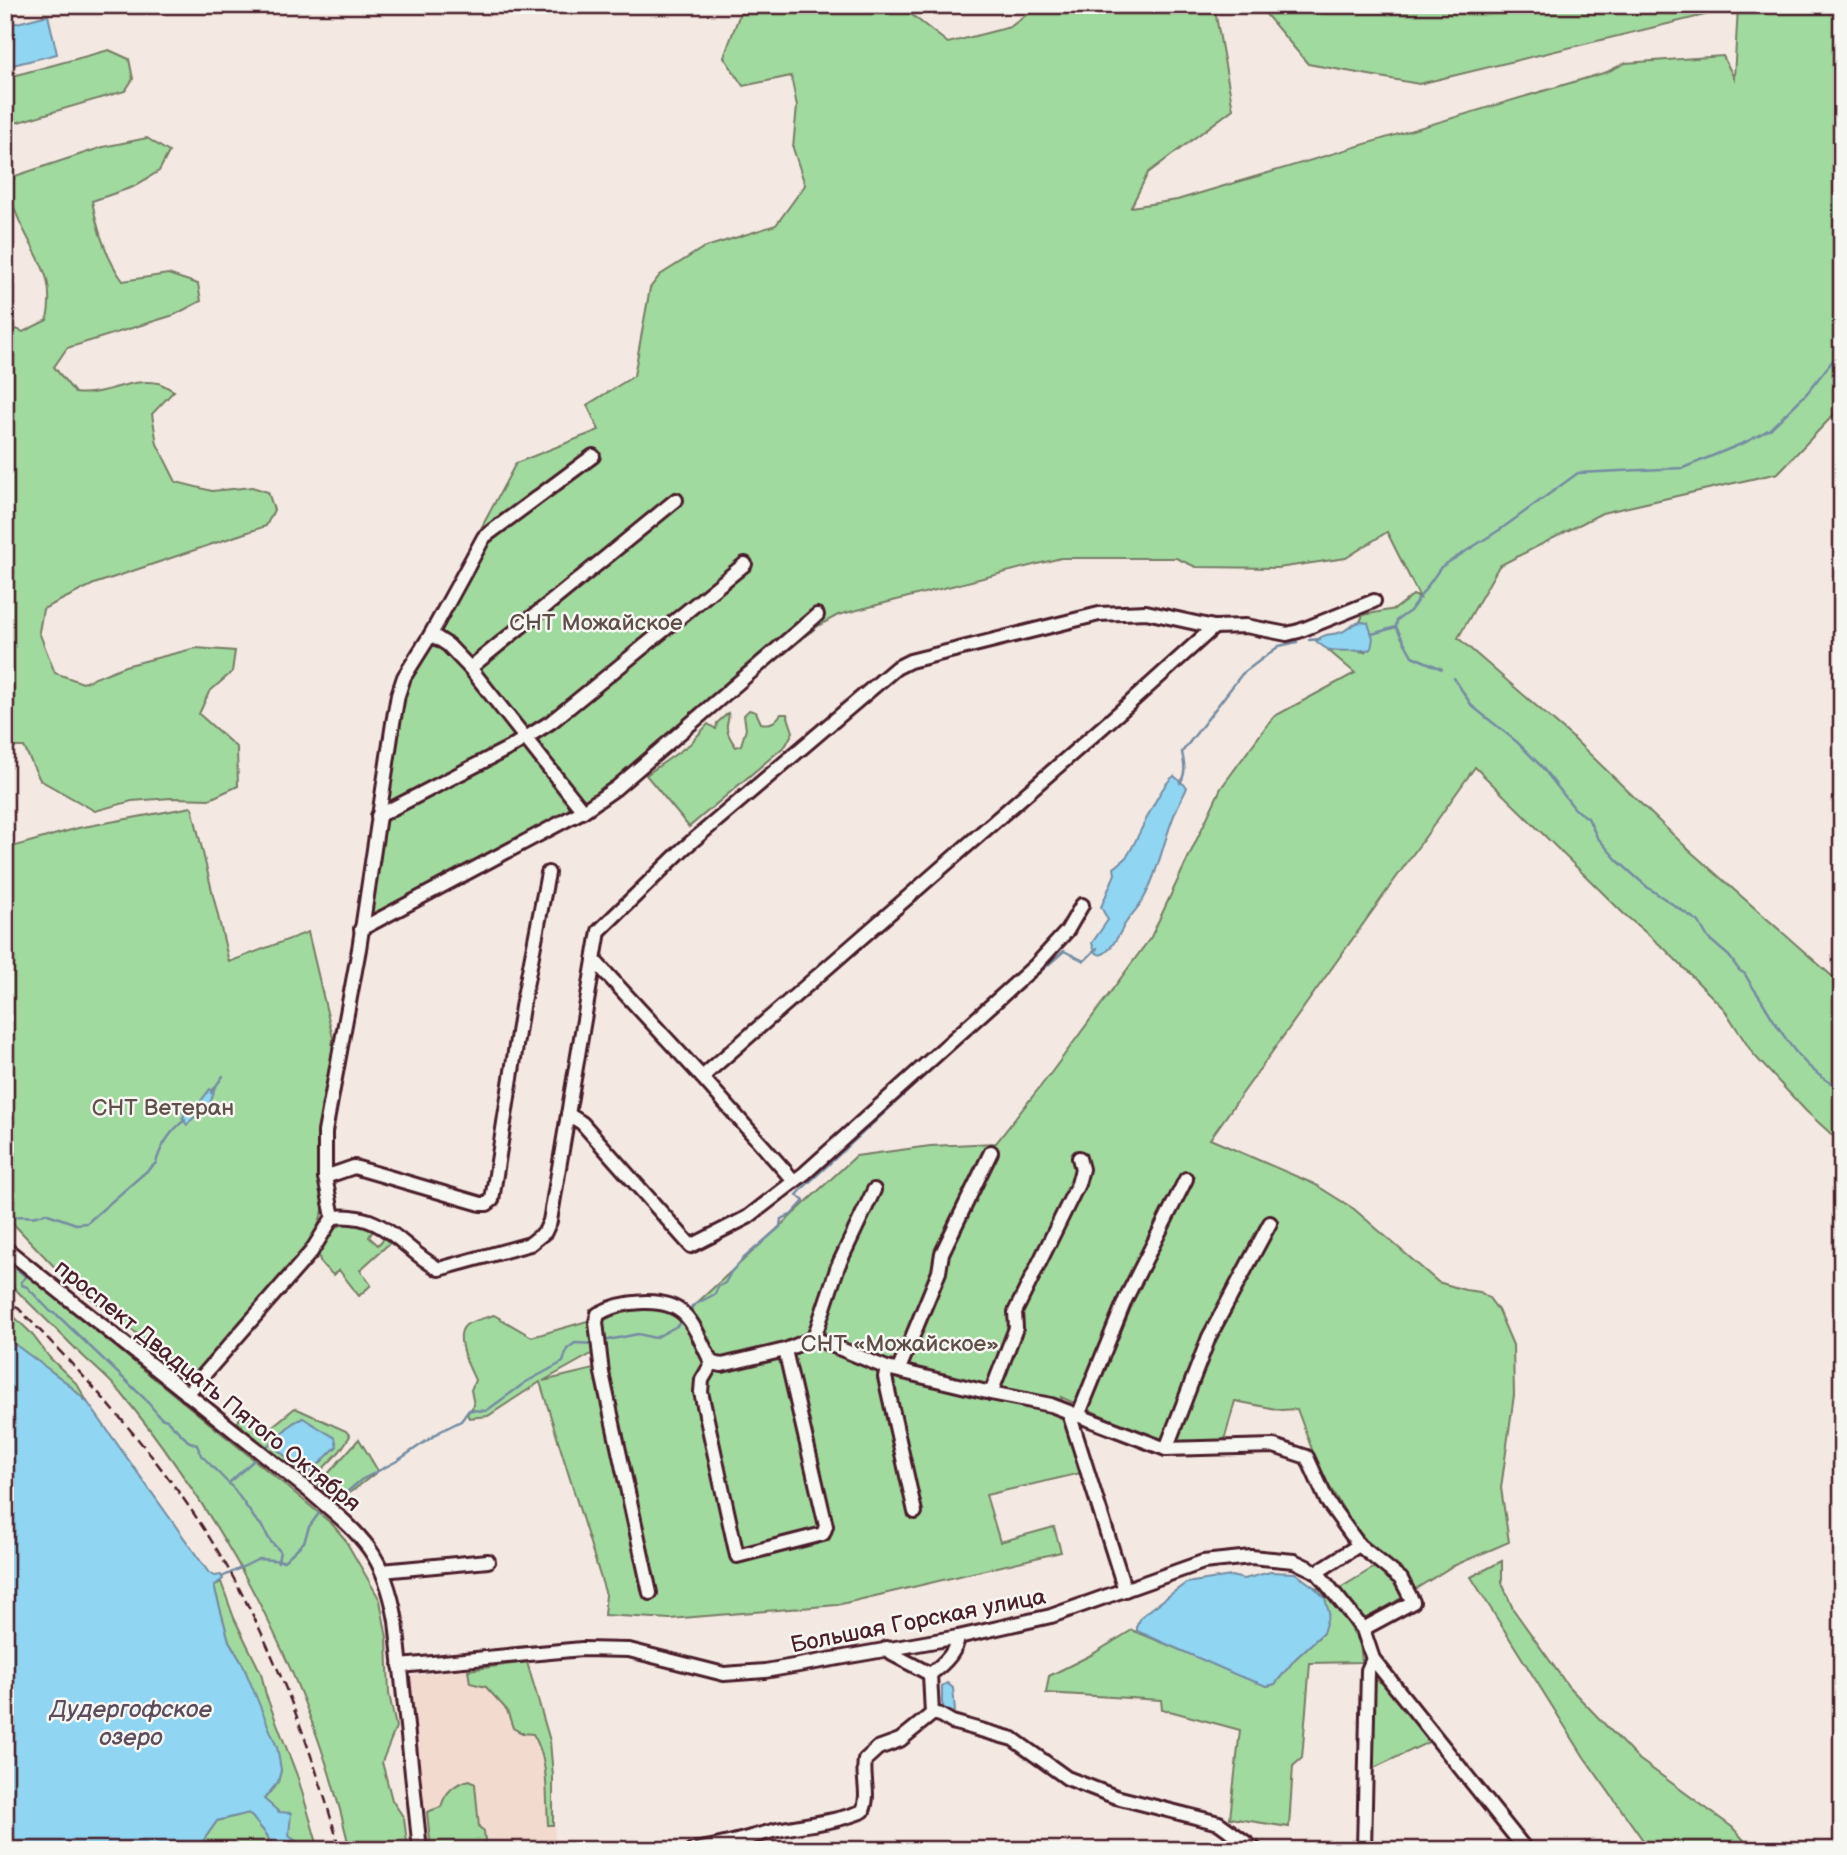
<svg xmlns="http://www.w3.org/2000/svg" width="1847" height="1855" viewBox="0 0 1847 1855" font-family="'Balsamiq Sans',sans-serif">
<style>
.built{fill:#f2dace}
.green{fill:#a1da9f;stroke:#767c65;stroke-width:2;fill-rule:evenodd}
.water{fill:#90d5f2;stroke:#748ca2;stroke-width:2}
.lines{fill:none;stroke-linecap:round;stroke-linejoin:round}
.stream{stroke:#748ca2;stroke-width:2.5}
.minor-casing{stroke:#4a1f2b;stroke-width:18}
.minor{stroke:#f6f6f2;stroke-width:12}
.rail{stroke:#4a1f2b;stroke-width:2.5;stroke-dasharray:10 5;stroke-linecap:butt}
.labels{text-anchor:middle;stroke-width:5;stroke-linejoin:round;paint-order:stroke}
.park-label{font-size:23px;fill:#604e48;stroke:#f6f6f2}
.street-label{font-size:23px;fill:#4a1f2b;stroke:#f6f6f2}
.water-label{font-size:24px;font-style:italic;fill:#5c4c5d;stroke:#f6f6f2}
</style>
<rect width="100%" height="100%" fill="#f4e9e2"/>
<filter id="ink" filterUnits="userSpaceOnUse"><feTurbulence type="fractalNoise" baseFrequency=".0143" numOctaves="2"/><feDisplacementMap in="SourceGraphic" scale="14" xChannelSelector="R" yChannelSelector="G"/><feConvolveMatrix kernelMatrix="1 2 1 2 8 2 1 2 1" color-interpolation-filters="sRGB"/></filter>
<g filter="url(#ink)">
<path class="built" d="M 527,1661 L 540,1699 L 550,1741 L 554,1775 L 555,1850 L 430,1850 L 409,1676 Z"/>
<g class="green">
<path d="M 753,5 L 899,5 L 948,43 L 1010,27 L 1040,5 L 1214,5 L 1233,109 L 1148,173 L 1131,207 L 1177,200 L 1607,72 L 1625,63 L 1723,56 L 1734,78 L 1738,7 L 1419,84 L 1308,64 L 1258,5 L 1842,5 L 1842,406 L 1778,473 L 1602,513 L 1499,566 L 1458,638 L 1572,737 L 1690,851 L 1842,985 L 1842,1144 L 1806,1111 L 1753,1054 L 1724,1009 L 1666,950 L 1624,914 L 1475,767 L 1210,1139 L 1314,1184 L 1354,1209 L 1438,1282 L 1465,1290 L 1480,1292 L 1489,1298 L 1498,1310 L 1513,1345 L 1514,1395 L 1501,1488 L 1509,1542 L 1451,1567 L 1364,1621 L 1340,1588 L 1383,1562 L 1350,1520 L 1320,1471 L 1297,1409 L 1281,1410 L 1235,1401 L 1224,1441 L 1162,1443 L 1061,1397 L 1081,1473 L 986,1495 L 1000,1542 L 1054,1527 L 1061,1552 L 837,1605 L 670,1619 L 604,1615 L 606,1595 L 540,1382 L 488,1416 L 469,1418 L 467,1414 L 474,1405 L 471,1390 L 475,1380 C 470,1369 452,1336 466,1325 C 473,1320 486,1318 494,1315 L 532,1337 L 591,1320 L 590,1309 L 645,1299 L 686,1313 L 856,1156 L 930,1146 L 996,1143 L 1051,1073 L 1151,937 L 1221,788 L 1273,717 L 1355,673 L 1329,651 L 1348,649 L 1365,652 L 1368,623 L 1360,622 L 1363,615 L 1395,609 L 1413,595 L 1420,598 L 1387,532 L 1346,558 L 1278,568 L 1196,567 L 1176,558 L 1061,558 L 838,615 L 818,626 L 622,788 L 366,930 L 394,691 L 516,463 L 599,430 L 587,405 L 634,376 L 650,288 L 660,275 L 703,248 L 776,225 L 805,185 L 793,148 L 797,106 L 791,76 L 743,86 L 724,57 L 739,16 ZM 595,1349 L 598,1368 L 543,1381 L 593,1353 Z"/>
<path d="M 109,50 L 129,59 L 133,79 L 125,91 L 5,126 L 5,78 Z"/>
<path d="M 147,138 L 169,152 L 159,171 L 133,187 L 92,201 C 97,229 106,258 123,281 L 168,274 L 198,284 L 201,301 L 174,315 L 67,348 L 54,367 L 75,393 C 103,397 130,377 158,383 C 163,384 169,389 174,391 L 152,414 L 157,444 L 176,482 L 212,491 L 252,487 L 268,492 L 274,510 L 266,526 L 94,584 L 43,609 L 39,632 L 55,673 L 83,683 L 125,666 L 196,648 L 235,651 L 232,672 L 209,692 L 199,714 L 237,748 L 238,786 L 210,799 L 171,798 L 132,801 L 95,811 L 40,780 L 24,747 L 8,747 L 5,749 L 5,578 L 14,572 L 5,553 L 5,324 L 23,332 L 47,320 C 56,275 37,260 20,222 C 15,212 12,201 8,191 L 15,176 L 103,147 Z"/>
<path d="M 749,710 L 756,712 L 761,723 C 771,725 775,722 781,714 L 787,714 L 793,732 L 786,745 L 689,827 L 646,775 L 690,744 L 708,724 L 716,729 L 717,723 L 728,713 C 730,720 726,722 727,728 C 727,735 732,741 736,747 L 741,745 L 746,729 L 744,715 Z"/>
<path d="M 192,807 L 229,962 L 308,932 L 333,1038 L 330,1071 L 321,1106 L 319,1178 L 324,1207 L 317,1229 L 291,1267 L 194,1378 L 65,1278 L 5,1215 L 5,849 L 78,828 Z"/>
<path d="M 348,1223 L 356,1223 L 374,1229 L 369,1237 L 378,1245 L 386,1236 L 392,1241 L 360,1270 L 371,1285 L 359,1296 L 339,1270 L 333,1275 C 328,1270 319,1264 319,1256 C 317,1241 335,1225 348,1223 Z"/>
<path d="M 5,1257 L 295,1493 L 332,1524 L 344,1538 L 380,1600 L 387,1638 L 389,1694 L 396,1727 L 382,1762 L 392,1800 L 404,1818 L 408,1850 L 350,1850 C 312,1682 230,1527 122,1394 C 111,1381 97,1369 84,1357 C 58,1331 31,1305 5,1279 Z"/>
<path d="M 5,1308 L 31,1333 L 50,1358 L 77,1384 L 88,1403 L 67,1383 L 7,1339 Z"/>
<path d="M 295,1408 L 346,1431 L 350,1436 L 340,1451 L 311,1481 L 306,1480 L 237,1424 L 241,1415 L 269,1429 ZM 303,1418 L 337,1446 L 308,1475 L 274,1446 L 274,1440 L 293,1423 Z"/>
<path d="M 359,1439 L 378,1471 L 338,1502 L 318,1485 Z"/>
<path d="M 1502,1561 L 1502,1583 L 1513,1609 L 1568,1686 L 1636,1757 L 1732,1827 L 1753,1850 L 1650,1850 L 1584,1757 L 1471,1577 Z"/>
<path d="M 221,1582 L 234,1618 L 261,1673 L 266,1695 L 298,1778 L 319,1850 L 296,1850 L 296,1841 L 289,1837 C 288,1815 278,1813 264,1799 L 278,1782 L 281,1770 L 243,1665 L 229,1641 L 214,1586 Z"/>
<path d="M 1314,1587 L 1325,1590 L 1341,1612 L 1360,1643 L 1362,1662 L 1310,1663 L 1302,1758 L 1293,1766 L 1289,1827 L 1230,1818 L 1240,1730 L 1162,1709 L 1161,1700 L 1046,1693 L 1049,1676 L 1091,1655 L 1132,1630 L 1267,1686 L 1275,1684 L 1295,1659 L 1323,1633 L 1325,1598 Z"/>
<path d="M 527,1662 L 550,1741 L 553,1776 L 553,1825 L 548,1825 C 546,1796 549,1759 533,1734 L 522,1733 L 513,1728 L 507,1710 L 486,1687 L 470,1683 L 468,1670 Z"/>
<path d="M 1374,1679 L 1384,1684 L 1390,1691 L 1429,1742 L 1370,1770 Z"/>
<path d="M 470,1780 L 475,1784 L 479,1827 L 484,1831 L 486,1850 L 431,1850 L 427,1812 L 441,1807 C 445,1792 456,1783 470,1780 Z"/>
<path d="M 249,1813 L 267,1835 L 273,1850 L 206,1850 L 203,1841 L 217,1821 Z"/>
</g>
<g class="water">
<path d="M 48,15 L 57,54 L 5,67 L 5,26 Z"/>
<path d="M 1360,622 L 1368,623 L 1373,638 L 1371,649 C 1367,651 1336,651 1331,650 C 1326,650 1320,644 1316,641 C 1324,632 1334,636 1344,631 C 1350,627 1353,624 1360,622 Z"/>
<path d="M 1174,776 L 1187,787 C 1185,794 1181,799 1178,806 C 1164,836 1160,869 1144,898 C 1139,907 1131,915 1125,924 C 1121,931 1100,975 1092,943 L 1108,920 L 1101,907 L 1115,874 L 1114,868 C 1120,863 1125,860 1129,853 C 1140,835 1159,786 1174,776 Z"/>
<path d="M 210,1089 L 214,1092 L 209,1106 L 198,1113 L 187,1125 L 182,1118 L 185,1116 L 182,1111 L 187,1107 L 199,1108 L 201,1101 Z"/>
<path d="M 5,1337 L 67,1383 L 88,1403 L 209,1573 L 214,1576 L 221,1575 L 223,1579 L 214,1586 L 229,1641 L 243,1665 L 277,1747 L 281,1770 L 278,1782 L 264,1799 L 279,1812 L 291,1813 L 289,1836 L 296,1841 L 296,1850 L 273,1850 L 267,1835 L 249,1813 L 217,1821 L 203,1841 L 206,1850 L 5,1850 Z"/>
<path d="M 303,1418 L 335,1438 L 337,1446 L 308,1475 L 273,1446 L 274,1440 L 293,1423 Z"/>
<path d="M 1270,1572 L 1295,1573 L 1314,1587 L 1325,1598 L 1329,1613 L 1323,1633 L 1295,1659 L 1275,1684 L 1267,1686 L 1239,1676 L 1137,1631 L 1137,1625 L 1142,1616 L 1186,1583 L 1231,1576 L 1244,1579 Z"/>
<path d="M 947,1683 L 953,1688 L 955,1711 L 950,1714 L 945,1712 L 942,1703 L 942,1686 Z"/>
</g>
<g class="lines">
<g class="stream">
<path d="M 1396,627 L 1412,656 L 1442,669"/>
<path d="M 1372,634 L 1396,627 L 1397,620 L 1410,611 L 1441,567 L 1501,529 L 1578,473 L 1683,468 L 1746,442 L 1770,429 L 1807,393 L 1842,349"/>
<path d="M 1309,640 L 1320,639"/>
<path d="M 1454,678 L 1472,706 L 1517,742 L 1541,766 L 1575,809 L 1588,818 L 1597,837 L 1617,860 L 1647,887 L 1699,922 L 1708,938 L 1729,956 L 1739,970 L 1745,974 C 1751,986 1759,995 1765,1006 C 1786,1041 1805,1072 1842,1089"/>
<path d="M 1180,783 C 1187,772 1184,764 1182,752 L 1242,674 L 1279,646 L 1297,642"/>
<path d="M 211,1093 L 223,1076"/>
<path d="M 5,1219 C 18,1212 33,1221 45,1213 L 76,1224 L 87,1223 L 156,1163 C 160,1147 171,1130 185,1120"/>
<path d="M 5,1259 L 26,1277 L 21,1282 L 22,1285 L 27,1287 L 51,1312 L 56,1314 L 144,1398 L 161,1418 L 167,1420 L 188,1441 L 197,1445 L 201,1455 L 234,1489 L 255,1519 L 261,1525 L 271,1542 L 280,1551 L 278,1562"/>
<path d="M 690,1312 L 692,1306 L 715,1294 L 718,1287 L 725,1283 L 731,1272 L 744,1258 L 780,1227 L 781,1219 L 791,1215 L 804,1201 L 797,1195 L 804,1187 L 973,1031 L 1064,951 L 1084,961 L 1097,948"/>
<path d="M 603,1341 L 638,1334 L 655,1338 L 677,1326 L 684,1319"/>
<path d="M 265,1447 L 274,1442"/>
<path d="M 229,1483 L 255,1459"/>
<path d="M 330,1498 L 340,1498 L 361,1480 L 397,1461 L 441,1431 L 461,1421 L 469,1410 L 486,1411 L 526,1382 L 563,1362 L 567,1349 L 575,1343 L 595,1344"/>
<path d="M 222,1577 L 259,1559 L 284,1561 L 304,1542 L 309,1527 L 322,1509"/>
</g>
<defs>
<g id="minor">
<path d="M 431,634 L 448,645 L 470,668 L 583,811"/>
<path d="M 470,668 L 676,500"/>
<path d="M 378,816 L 511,747 L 551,722 L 745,564"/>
<path d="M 361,929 L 583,811 L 616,788 L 817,615"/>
<path d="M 594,960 L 702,1077 L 793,1180"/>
<path d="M 702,1077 L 1121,711 L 1214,627"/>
<path d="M 568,1114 L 582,1123 L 691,1246 L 748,1217 L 805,1173 L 1035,966 L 1067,931 L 1082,905"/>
<path d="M 325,1177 L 354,1167 L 481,1204 L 487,1204 L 492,1200 L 522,1007 L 548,873"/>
<path d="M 333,1217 C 386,1212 399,1247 439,1269 L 530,1244 L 545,1232 L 550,1221 L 599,931 L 683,849 L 896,668 L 910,661 L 1099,614 L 1146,612 L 1214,627 L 1246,626 L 1287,634 L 1299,631 L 1374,601"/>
<path d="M 5,1248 L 308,1490 C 360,1534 384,1551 396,1621 L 420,1850"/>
<path d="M 814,1338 L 838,1266 L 874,1190"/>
<path d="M 712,1363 L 702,1380 L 701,1392 L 737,1556 L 823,1534 L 826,1526 L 785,1350"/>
<path d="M 887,1368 L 885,1377 L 915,1512"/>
<path d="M 899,1369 L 939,1272 L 942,1253 L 991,1152"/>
<path d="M 991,1393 L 1016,1328 L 1015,1312 L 1078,1184 L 1082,1169 L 1079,1158"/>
<path d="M 187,1394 L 311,1252 L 333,1217 L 325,1177 L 325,1132 L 359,949 L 393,723 L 398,695 L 404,677 L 431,634 L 484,537 L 593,456"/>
<path d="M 1069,1413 L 1125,1590"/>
<path d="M 1078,1416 L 1126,1298 L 1186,1179"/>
<path d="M 1166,1449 L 1209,1337 L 1270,1223"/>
<path d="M 382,1571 L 488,1561"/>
<path d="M 1317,1572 L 1359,1545"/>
<path d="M 650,1593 L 602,1373 L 596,1322 L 598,1314 C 621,1301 665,1295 685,1315 C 697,1327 703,1348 712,1363 L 722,1365 L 785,1350 L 814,1338 L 887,1368 L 991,1393 L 1051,1405 L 1166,1449 L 1274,1446 L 1307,1457 L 1327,1501 L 1359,1545 L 1401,1579 L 1413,1602 L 1363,1629"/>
<path d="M 887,1648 L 892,1654 L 930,1674"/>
<path d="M 400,1666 L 582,1649 L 629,1650 L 724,1674 L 765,1671 L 958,1637 L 1051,1616 L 1203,1562 L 1251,1557 L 1294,1561 L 1317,1572 L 1363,1629 L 1373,1659 L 1526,1850"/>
<path d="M 930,1674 C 943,1665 956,1653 958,1637"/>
<path d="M 930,1674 L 932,1714"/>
<path d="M 693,1850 C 721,1847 746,1838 773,1831 C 804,1824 834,1823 863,1811 C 870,1794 862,1778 865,1760 L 878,1748 L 900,1740 L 932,1714 L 938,1714 L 952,1722 L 1013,1739 L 1067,1778 L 1116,1797 L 1219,1823 L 1256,1850"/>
<path d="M 1364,1850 L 1368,1670 L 1373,1659"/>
</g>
</defs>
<use href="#minor" class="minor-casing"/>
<use href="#minor" class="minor"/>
<path class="rail" d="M 5,1295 C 91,1381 175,1472 234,1579 C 281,1665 314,1756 340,1850"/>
</g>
</g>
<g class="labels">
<g class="park-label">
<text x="596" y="630">СНТ Можайское</text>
<text x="163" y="1115">СНТ Ветеран</text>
<text x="900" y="1351">СНТ «Можайское»</text>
</g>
<g class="street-label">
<text transform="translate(208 1385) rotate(39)" y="8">проспект Двадцать Пятого Октября</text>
<text transform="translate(918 1620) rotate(-11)" y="8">Большая Горская улица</text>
</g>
<g class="water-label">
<text x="131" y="1717">Дудергофское<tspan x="131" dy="28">озеро</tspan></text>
</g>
</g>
<rect width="1847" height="1855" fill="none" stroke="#f6f6f2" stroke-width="28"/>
<rect x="14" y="14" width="1819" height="1827" fill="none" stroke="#4a1f2b" stroke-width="2.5" filter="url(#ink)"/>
</svg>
